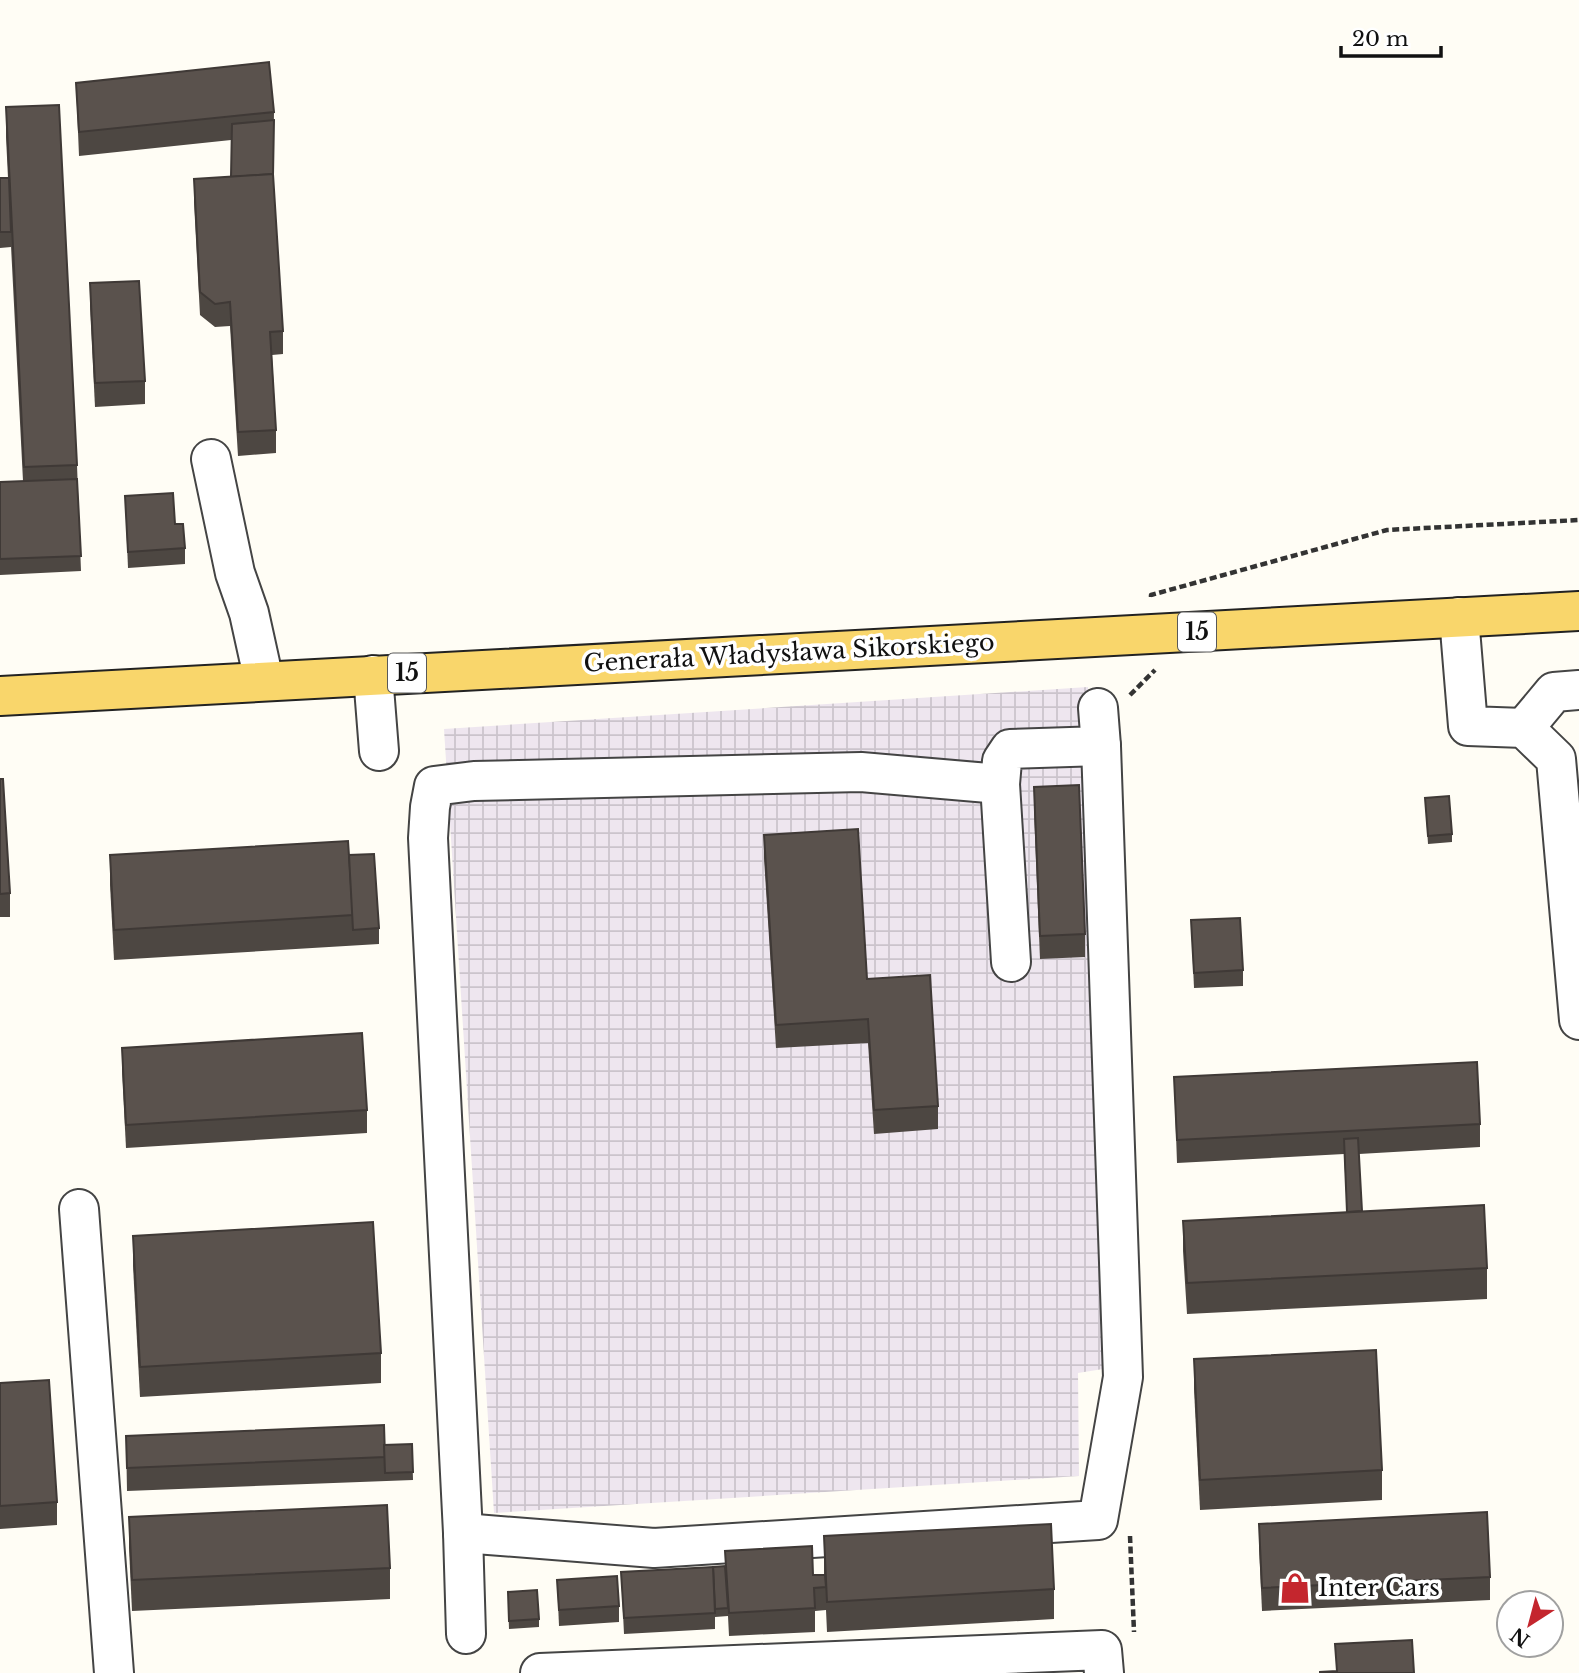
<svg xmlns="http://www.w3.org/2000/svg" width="1579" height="1673" viewBox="0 0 1579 1673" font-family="'Libre Baskerville',serif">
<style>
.industrial{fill:url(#industrial-grid)}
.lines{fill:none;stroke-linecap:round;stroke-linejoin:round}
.minor-casing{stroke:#444;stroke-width:42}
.major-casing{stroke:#222;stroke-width:42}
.path{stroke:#333;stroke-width:4.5;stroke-dasharray:7 3.5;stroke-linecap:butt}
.minor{stroke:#fff;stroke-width:38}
.major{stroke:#f9d66b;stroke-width:38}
.wall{fill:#4d4742}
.building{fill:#5a524d;stroke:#3f3936;stroke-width:2}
.labels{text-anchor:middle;stroke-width:7;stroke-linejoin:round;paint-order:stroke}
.shield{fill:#fff;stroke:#585858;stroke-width:2}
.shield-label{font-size:23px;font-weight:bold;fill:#111}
.street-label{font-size:24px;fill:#111;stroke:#fff}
.poi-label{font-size:24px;fill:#111;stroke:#fff;text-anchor:start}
</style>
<defs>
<pattern id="industrial-grid" width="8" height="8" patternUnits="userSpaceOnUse" patternTransform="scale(1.75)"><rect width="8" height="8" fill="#eee6ef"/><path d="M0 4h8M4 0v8" fill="none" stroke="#cbc4cc"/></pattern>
</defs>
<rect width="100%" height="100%" fill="#fffdf5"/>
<path class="industrial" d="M 1088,687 L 1103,1369 L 1078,1373 L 1079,1476 L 494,1513 L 444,729 Z"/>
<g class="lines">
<defs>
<g id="minor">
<path d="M 211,459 L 235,573 L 249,613 L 264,681"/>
<path d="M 1459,617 L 1468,726 L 1524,728 L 1556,759 L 1579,1020"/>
<path d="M 373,675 L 379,751"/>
<path d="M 1524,728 L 1554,692 L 1579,690"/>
<path d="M 1011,962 L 1000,784 L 1002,761 L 1010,749 L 1101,746 L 1098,708"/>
<path d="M 79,1209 L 114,1673"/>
<path d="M 463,1533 L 654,1548 L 1098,1520 L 1123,1377 L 1101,746"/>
<path d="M 466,1634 L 463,1533 L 428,838 L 430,807 L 434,786 L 474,781 L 861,772 L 1000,784"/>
<path d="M 540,1673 L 1102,1650 L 1104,1673"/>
</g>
<path id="major" d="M 0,696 L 1579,611"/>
</defs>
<use href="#minor" class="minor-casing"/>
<use href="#major" class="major-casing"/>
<g class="path">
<path d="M 1151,597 L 1151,595 L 1387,530 L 1579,520"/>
<path d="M 1130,695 L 1155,670"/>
<path d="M 1130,1536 L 1134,1632"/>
</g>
<use href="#minor" class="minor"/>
<use href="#major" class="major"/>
</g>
<g class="wall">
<path d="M 76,83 L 274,112 L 273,177 L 283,331 L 283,354 L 272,355 L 276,430 L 276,453 L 238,456 L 230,326 L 215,327 L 200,315 L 194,202 L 194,179 L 231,177 L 231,140 L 79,156 Z"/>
<path d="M 6,107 L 77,465 L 81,571 L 0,575 L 0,482 L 23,481 L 11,246 L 11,247 L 0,248 L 0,178 L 8,178 L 6,137 Z"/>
<path d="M 90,283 L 145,381 L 145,404 L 95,407 L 90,306 Z"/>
<path d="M 125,496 L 175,524 L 185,548 L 185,564 L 128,568 Z"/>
<path d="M 0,779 L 10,893 L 10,917 L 0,917 Z"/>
<path d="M 1034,787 L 1085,934 L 1085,957 L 1040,959 L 1034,811 Z"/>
<path d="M 1425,798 L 1452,834 L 1452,842 L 1428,844 Z"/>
<path d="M 764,835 L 867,979 L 938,1106 L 938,1129 L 874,1134 L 868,1043 L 776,1048 L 764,858 Z"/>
<path d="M 110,855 L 349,855 L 379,928 L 379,944 L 114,960 L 110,885 Z"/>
<path d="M 1191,920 L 1243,970 L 1243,986 L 1194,988 Z"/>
<path d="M 122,1048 L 367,1110 L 367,1133 L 126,1148 L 122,1071 Z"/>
<path d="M 1174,1077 L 1480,1124 L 1480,1147 L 1359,1154 L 1362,1211 L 1487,1268 L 1487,1299 L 1187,1314 L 1183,1251 L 1183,1221 L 1347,1212 L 1344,1154 L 1177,1163 Z"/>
<path d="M 133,1236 L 381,1353 L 381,1383 L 140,1397 L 133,1266 Z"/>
<path d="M 1194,1359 L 1382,1470 L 1382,1500 L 1200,1510 L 1194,1389 Z"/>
<path d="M 0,1383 L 57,1502 L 57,1525 L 0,1529 Z"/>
<path d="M 126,1436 L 384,1445 L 412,1444 L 413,1480 L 127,1491 Z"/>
<path d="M 129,1517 L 390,1568 L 390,1599 L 132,1611 L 129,1548 Z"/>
<path d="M 1259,1524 L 1490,1577 L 1490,1600 L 1262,1611 L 1259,1547 Z"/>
<path d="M 824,1536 L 1054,1589 L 1054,1619 L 827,1632 L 826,1610 L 815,1611 L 815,1632 L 729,1636 L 728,1616 L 715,1617 L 715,1629 L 624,1634 L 621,1572 L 725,1566 L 725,1551 L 813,1575 L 824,1575 Z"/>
<path d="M 557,1580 L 619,1606 L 619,1622 L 559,1626 Z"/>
<path d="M 508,1600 L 539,1619 L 539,1627 L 509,1629 Z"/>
</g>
<g class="building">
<path d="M 269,62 L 274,112 L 79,132 L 76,83 Z"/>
<path d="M 59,105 L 77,465 L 24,467 L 6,107 Z"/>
<path d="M 274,120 L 273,175 L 273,174 L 231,177 L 232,124 Z"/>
<path d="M 273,174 L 283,331 L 270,332 L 276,430 L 238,432 L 230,302 L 215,304 L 200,292 L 194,179 Z"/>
<path d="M 0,178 L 9,178 L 11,232 L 0,232 Z"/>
<path d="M 139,281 L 145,381 L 95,383 L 90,283 Z"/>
<path d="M 77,479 L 81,556 L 0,559 L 0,482 Z"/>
<path d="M 173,493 L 175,524 L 183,524 L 185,548 L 128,552 L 125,496 Z"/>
<path d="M 0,779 L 3,779 L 10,893 L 0,894 Z"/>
<path d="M 1079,785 L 1085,934 L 1040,936 L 1034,787 Z"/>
<path d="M 1449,796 L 1452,834 L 1428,836 L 1425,798 Z"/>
<path d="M 858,829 L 867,979 L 930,975 L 938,1106 L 874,1110 L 868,1019 L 776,1025 L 764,835 Z"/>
<path d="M 348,841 L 353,915 L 114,930 L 110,855 Z"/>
<path d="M 374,854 L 379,928 L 353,930 L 349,855 Z"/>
<path d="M 1240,918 L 1243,970 L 1194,973 L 1191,920 Z"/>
<path d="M 362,1033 L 367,1110 L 126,1125 L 122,1048 Z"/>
<path d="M 1477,1062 L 1480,1124 L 1177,1140 L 1174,1077 Z"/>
<path d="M 1358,1138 L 1362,1211 L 1347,1212 L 1344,1139 Z"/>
<path d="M 1484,1205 L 1487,1268 L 1187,1283 L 1183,1221 Z"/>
<path d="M 373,1222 L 381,1353 L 140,1367 L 133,1236 Z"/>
<path d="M 1376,1350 L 1382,1470 L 1200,1480 L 1194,1359 Z"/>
<path d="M 49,1380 L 57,1502 L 0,1506 L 0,1383 Z"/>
<path d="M 384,1425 L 385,1457 L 127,1468 L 126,1436 Z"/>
<path d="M 412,1444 L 413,1472 L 385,1473 L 384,1445 Z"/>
<path d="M 387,1505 L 390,1568 L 132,1580 L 129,1517 Z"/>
<path d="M 1487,1512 L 1490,1577 L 1262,1588 L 1259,1524 Z"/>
<path d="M 1051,1524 L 1054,1589 L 827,1602 L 824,1536 Z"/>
<path d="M 812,1546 L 813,1575 L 825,1575 L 826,1587 L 814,1588 L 815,1608 L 729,1613 L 725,1551 Z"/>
<path d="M 725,1566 L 728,1608 L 715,1609 L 713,1567 Z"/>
<path d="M 713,1567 L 715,1613 L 624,1618 L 621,1572 Z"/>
<path d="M 617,1576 L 619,1606 L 559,1610 L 557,1580 Z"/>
<path d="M 537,1590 L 539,1619 L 509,1621 L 508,1592 Z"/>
<path d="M 1412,1640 L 1414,1673 L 1320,1673 L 1320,1672 L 1337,1671 L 1335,1644 Z"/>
</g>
<defs>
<symbol id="shop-bare" viewBox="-9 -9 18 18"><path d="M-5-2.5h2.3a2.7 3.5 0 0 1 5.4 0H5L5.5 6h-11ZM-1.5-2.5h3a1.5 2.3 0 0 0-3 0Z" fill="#c4262e" stroke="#fff" stroke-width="2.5" paint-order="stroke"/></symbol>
</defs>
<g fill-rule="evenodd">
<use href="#shop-bare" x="1273" y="1566" width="44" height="44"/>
</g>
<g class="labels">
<g class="shield">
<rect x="1178" y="612.5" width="38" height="39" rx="5"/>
<rect x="388" y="653.5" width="38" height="39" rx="5"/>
</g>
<g class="shield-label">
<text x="1197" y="640">15</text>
<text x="407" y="681">15</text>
</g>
<g class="street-label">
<text transform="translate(789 653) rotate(-3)" y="8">Generała Władysława Sikorskiego</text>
</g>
<g class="poi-label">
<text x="1318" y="1596">Inter Cars</text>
</g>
</g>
<g transform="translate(1530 1624) rotate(216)"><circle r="33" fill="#ffffff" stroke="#a0a0a0" stroke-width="2"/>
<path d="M0-5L12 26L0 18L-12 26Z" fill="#c4262e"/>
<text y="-10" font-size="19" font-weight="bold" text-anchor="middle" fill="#111111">N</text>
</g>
<path d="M1341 46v10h100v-10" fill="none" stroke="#111111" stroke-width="3.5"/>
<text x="1352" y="46" font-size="21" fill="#111111" stroke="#ffffff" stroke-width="5" paint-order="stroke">20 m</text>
</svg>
